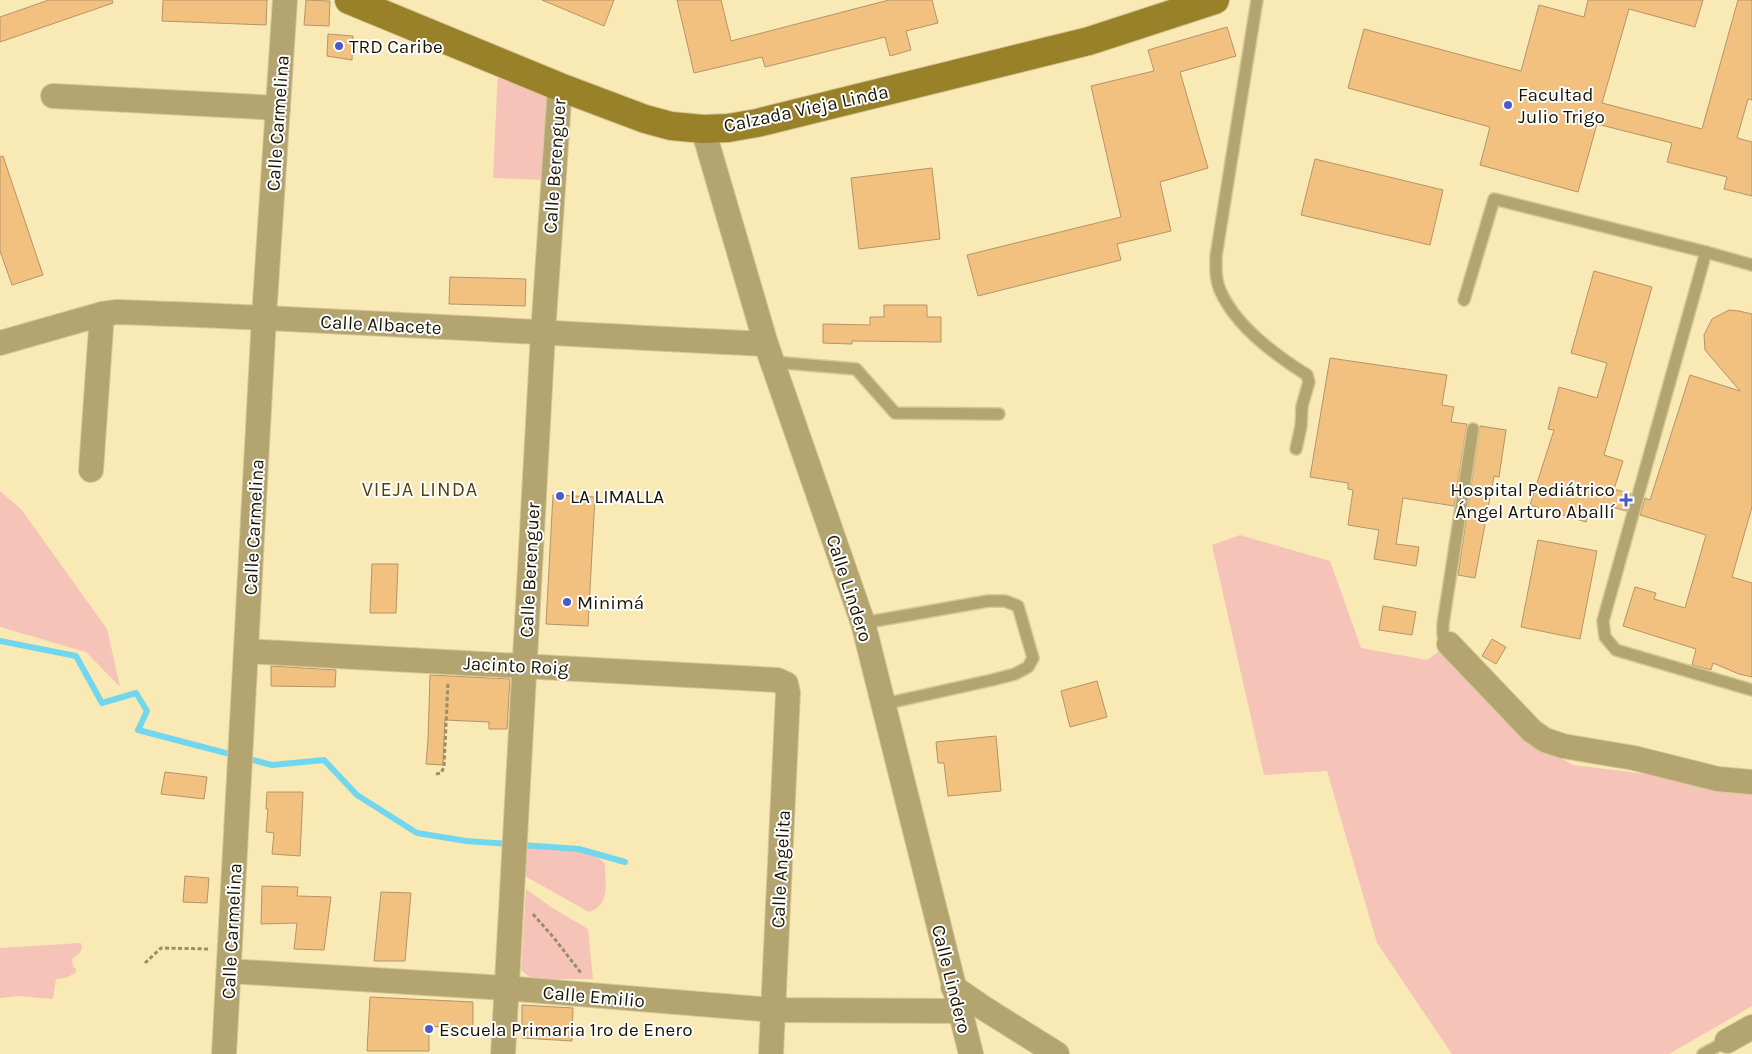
<svg xmlns="http://www.w3.org/2000/svg" width="1752" height="1054" viewBox="0 0 1752 1054" font-family="Karla,sans-serif">
<style>
.green{fill:#f5c3b7}
.lines{fill:none;stroke-linecap:round;stroke-linejoin:round}
.stream{stroke:#72d7ee;stroke-width:6}
.building{fill:#f2c180;stroke:#b49369}
.lane-casing{stroke:#d5c898;stroke-width:14}
.street-casing{stroke:#d5c898;stroke-width:26}
.secondary-casing{stroke:#d5c898;stroke-width:30}
.path{stroke:#988e67;stroke-width:3;stroke-dasharray:4 2.5;stroke-linecap:butt}
.lane{stroke:#b3a470;stroke-width:11}
.street{stroke:#b3a470;stroke-width:24}
.secondary{stroke:#998129;stroke-width:28}
.poi-dot{fill:#4c58ce;stroke:#fff;stroke-width:2}
.labels{text-anchor:middle;stroke-width:4;stroke-linejoin:round;paint-order:stroke}
.poi-label{font-size:19px;fill:#1a1502;stroke:#fff;text-anchor:start}
.street-label{font-size:19px;fill:#1a1502;stroke:#fff}
.neighbourhood-label{font-size:20px;letter-spacing:1px;fill:#4f420e;stroke:#fff}
</style>
<rect width="100%" height="100%" fill="#f9eab5"/>
<g class="green">
<path d="M 498,70 L 552,89 L 546,180 L 493,178 Z"/>
<path d="M 0,491 L 21,509 L 107,629 L 120,687 L 86,652 L 0,627 Z"/>
<path d="M 1240,535 L 1330,561 L 1361,648 L 1427,660 L 1449,644 L 1531,741 L 1573,765 L 1752,787 L 1752,1006 L 1669,1054 L 1452,1054 L 1377,943 L 1327,771 L 1264,775 L 1212,545 Z"/>
<path d="M 525,847 C 548,849 590,846 605,864 C 605,883 611,905 589,912 L 525,876 Z"/>
<path d="M 526,889 L 551,907 L 588,929 L 593,979 L 532,979 L 521,970 Z"/>
<path d="M 81,943 C 84,951 78,955 72,959 L 73,966 L 76,969 L 76,973 L 65,978 L 56,979 L 53,999 L 18,996 L 0,998 L 0,948 Z"/>
</g>
<g class="lines">
<path class="stream" d="M 0,641 L 76,656 L 102,703 L 136,693 L 147,711 L 138,730 L 272,765 L 324,760 L 357,795 L 417,833 L 466,841 L 579,849 L 625,862"/>
</g>
<g class="building">
<path d="M 49,0 L 112,0 L 113,3 L 0,42 L 0,17 Z"/>
<path d="M 163,0 L 267,0 L 266,25 L 162,21 Z"/>
<path d="M 306,0 L 330,1 L 329,26 L 304,25 Z"/>
<path d="M 542,0 L 614,0 L 604,26 Z"/>
<path d="M 677,0 L 721,0 L 731,41 L 889,0 L 932,0 L 938,23 L 906,31 L 911,50 L 890,56 L 885,37 L 765,67 L 762,57 L 694,73 Z"/>
<path d="M 1588,0 L 1703,0 L 1695,27 L 1629,9 L 1602,103 L 1702,129 L 1738,0 L 1752,0 L 1752,100 L 1748,99 L 1737,138 L 1752,142 L 1752,196 L 1724,189 L 1727,177 L 1667,162 L 1672,143 L 1597,124 L 1578,192 L 1480,165 L 1490,127 L 1348,88 L 1364,29 L 1521,71 L 1539,5 L 1584,17 Z"/>
<path d="M 1227,27 L 1236,56 L 1180,72 L 1208,168 L 1160,182 L 1171,231 L 1117,244 L 1121,260 L 978,296 L 967,255 L 1121,217 L 1091,86 L 1154,71 L 1148,50 Z"/>
<path d="M 328,34 L 353,36 L 352,60 L 327,56 Z"/>
<path d="M 3,156 L 43,275 L 12,285 L 0,251 L 0,157 Z"/>
<path d="M 1315,159 L 1443,190 L 1430,245 L 1301,215 Z"/>
<path d="M 932,168 L 940,239 L 859,249 L 851,178 Z"/>
<path d="M 1594,271 L 1652,287 L 1604,455 L 1623,461 L 1614,489 L 1631,494 L 1626,511 L 1609,506 L 1607,512 L 1591,507 L 1586,522 L 1530,505 L 1554,430 L 1548,429 L 1559,387 L 1597,398 L 1607,363 L 1571,353 Z"/>
<path d="M 450,277 L 526,279 L 525,306 L 449,304 Z"/>
<path d="M 884,305 L 927,305 L 927,317 L 941,317 L 941,342 L 852,341 L 852,344 L 823,343 L 823,324 L 870,325 L 870,317 L 884,317 Z"/>
<path d="M 1729,310 L 1739,311 L 1752,314 L 1752,507 L 1732,577 L 1752,583 L 1752,677 L 1739,674 L 1713,663 L 1711,670 L 1692,665 L 1696,649 L 1623,626 L 1635,587 L 1656,593 L 1654,599 L 1685,608 L 1706,535 L 1640,515 L 1645,498 L 1650,500 L 1690,375 L 1740,391 L 1705,350 L 1704,335 L 1712,319 Z"/>
<path d="M 1330,358 L 1447,375 L 1442,405 L 1454,407 L 1451,422 L 1467,424 L 1454,506 L 1403,498 L 1396,544 L 1419,547 L 1416,566 L 1374,559 L 1379,530 L 1348,525 L 1353,490 L 1348,489 L 1348,483 L 1310,477 Z"/>
<path d="M 1480,426 L 1506,430 L 1499,477 L 1494,476 L 1475,578 L 1458,575 Z"/>
<path d="M 553,495 L 595,497 L 588,626 L 546,624 Z"/>
<path d="M 1538,540 L 1597,551 L 1580,639 L 1521,627 Z"/>
<path d="M 372,564 L 398,564 L 396,613 L 370,613 Z"/>
<path d="M 1383,606 L 1416,612 L 1412,635 L 1379,630 Z"/>
<path d="M 1492,639 L 1506,647 L 1496,664 L 1482,656 Z"/>
<path d="M 271,666 L 336,670 L 335,687 L 271,686 Z"/>
<path d="M 430,675 L 510,679 L 507,729 L 489,729 L 489,722 L 445,720 L 443,765 L 426,764 L 428,740 Z"/>
<path d="M 1097,681 L 1107,717 L 1070,727 L 1061,691 Z"/>
<path d="M 996,736 L 1001,791 L 948,796 L 944,763 L 938,763 L 936,742 Z"/>
<path d="M 165,772 L 207,777 L 204,799 L 161,794 Z"/>
<path d="M 267,792 L 303,792 L 300,856 L 272,854 L 274,833 L 266,832 L 268,809 L 266,809 Z"/>
<path d="M 185,876 L 209,878 L 207,903 L 183,902 Z"/>
<path d="M 262,886 L 298,887 L 297,896 L 331,897 L 324,950 L 294,949 L 297,923 L 261,924 Z"/>
<path d="M 381,892 L 411,893 L 405,961 L 374,961 Z"/>
<path d="M 370,997 L 473,1002 L 473,1029 L 429,1026 L 429,1051 L 367,1051 Z"/>
<path d="M 522,1005 L 573,1008 L 572,1041 L 522,1038 Z"/>
</g>
<g class="lines">
<defs>
<g id="lane">
<path d="M 1257,0 L 1216,256 C 1216,268 1215,279 1220,290 C 1235,326 1275,355 1307,375 L 1309,382 L 1302,406 L 1301,426 L 1296,449"/>
<path d="M 1752,265 L 1706,252 L 1603,621 L 1605,637 L 1616,650 L 1752,690"/>
<path d="M 1464,300 L 1494,199 L 1706,252"/>
<path d="M 773,362 L 856,369 L 895,413 L 999,414"/>
<path d="M 863,623 L 988,601 L 1005,601 L 1018,606 L 1033,658 L 1028,667 L 1015,674 L 992,680 L 884,704"/>
<path d="M 1449,644 L 1443,635 L 1443,624 L 1473,429"/>
<path d="M 1703,1054 L 1727,1041"/>
</g>
<g id="street">
<path d="M 53,96 L 278,108"/>
<path d="M 703,129 L 766,344 L 863,623 L 971,1054"/>
<path d="M 0,343 L 102,314 L 117,312 C 334,319 550,334 766,344"/>
<path d="M 91,470 L 102,314"/>
<path d="M 1449,644 L 1532,731 L 1545,740 L 1563,746 L 1634,758 L 1718,779 L 1752,782"/>
<path d="M 246,651 L 777,680 L 786,684 L 788,693 L 771,1054"/>
<path d="M 229,971 L 505,988 L 773,1010 L 959,1011"/>
<path d="M 953,987 L 982,1007 L 1057,1054"/>
<path d="M 1727,1041 L 1752,1027"/>
<path d="M 224,1054 L 264,317 L 285,0"/>
<path d="M 503,1054 L 543,333 L 560,87"/>
</g>
<path id="secondary" d="M 349,0 L 560,87 L 645,119 L 671,126 L 703,129 L 728,128 L 757,123 L 1089,41 L 1215,0"/>
</defs>
<use href="#lane" class="lane-casing"/>
<use href="#street" class="street-casing"/>
<use href="#secondary" class="secondary-casing"/>
<g class="path">
<path d="M 436,774 L 441,773 L 444,767 L 448,682"/>
<path d="M 533,914 L 554,938 L 581,973"/>
<path d="M 145,963 L 161,948 L 210,949"/>
</g>
<use href="#lane" class="lane"/>
<use href="#street" class="street"/>
<use href="#secondary" class="secondary"/>
</g>
<g class="poi-dot">
<circle cx="339" cy="46" r="5"/>
<circle cx="1508" cy="105" r="5"/>
<circle cx="560" cy="496" r="5"/>
<path d="M1623.5 492.5h5v5h5v5h-5v5h-5v-5h-5v-5h5z"/>
<circle cx="567" cy="602" r="5"/>
<circle cx="429" cy="1029" r="5"/>
</g>
<g class="labels">
<g class="poi-label">
<text x="349" y="53">TRD Caribe</text>
<text x="1518" y="101">Facultad<tspan x="1518" dy="22">Julio Trigo</tspan></text>
<text x="1615" y="496" text-anchor="end">Hospital Pediátrico<tspan x="1615" dy="22">Ángel Arturo Aballí</tspan></text>
<text x="570" y="503">LA LIMALLA</text>
<text x="577" y="609">Minimá</text>
<text x="439" y="1036">Escuela Primaria 1ro de Enero</text>
</g>
<g class="street-label">
<text transform="translate(806 108) rotate(-12)" y="7">Calzada Vieja Linda</text>
<text transform="translate(277 123) rotate(-86)" y="7">Calle Carmelina</text>
<text transform="translate(554 166) rotate(-86)" y="7">Calle Berenguer</text>
<text transform="translate(381 324) rotate(3)" y="7">Calle Albacete</text>
<text transform="translate(253 527) rotate(-87)" y="7">Calle Carmelina</text>
<text transform="translate(529 570) rotate(-87)" y="7">Calle Berenguer</text>
<text transform="translate(850 588) rotate(72)" y="7">Calle Lindero</text>
<text transform="translate(516 665) rotate(3)" y="7">Jacinto Roig</text>
<text transform="translate(780 869) rotate(-87)" y="7">Calle Angelita</text>
<text transform="translate(231 931) rotate(-87)" y="7">Calle Carmelina</text>
<text transform="translate(952 979) rotate(76)" y="7">Calle Lindero</text>
<text transform="translate(594 996) rotate(5)" y="7">Calle Emilio</text>
</g>
<g class="neighbourhood-label">
<text x="420" y="496">VIEJA LINDA</text>
</g>
</g>
</svg>
